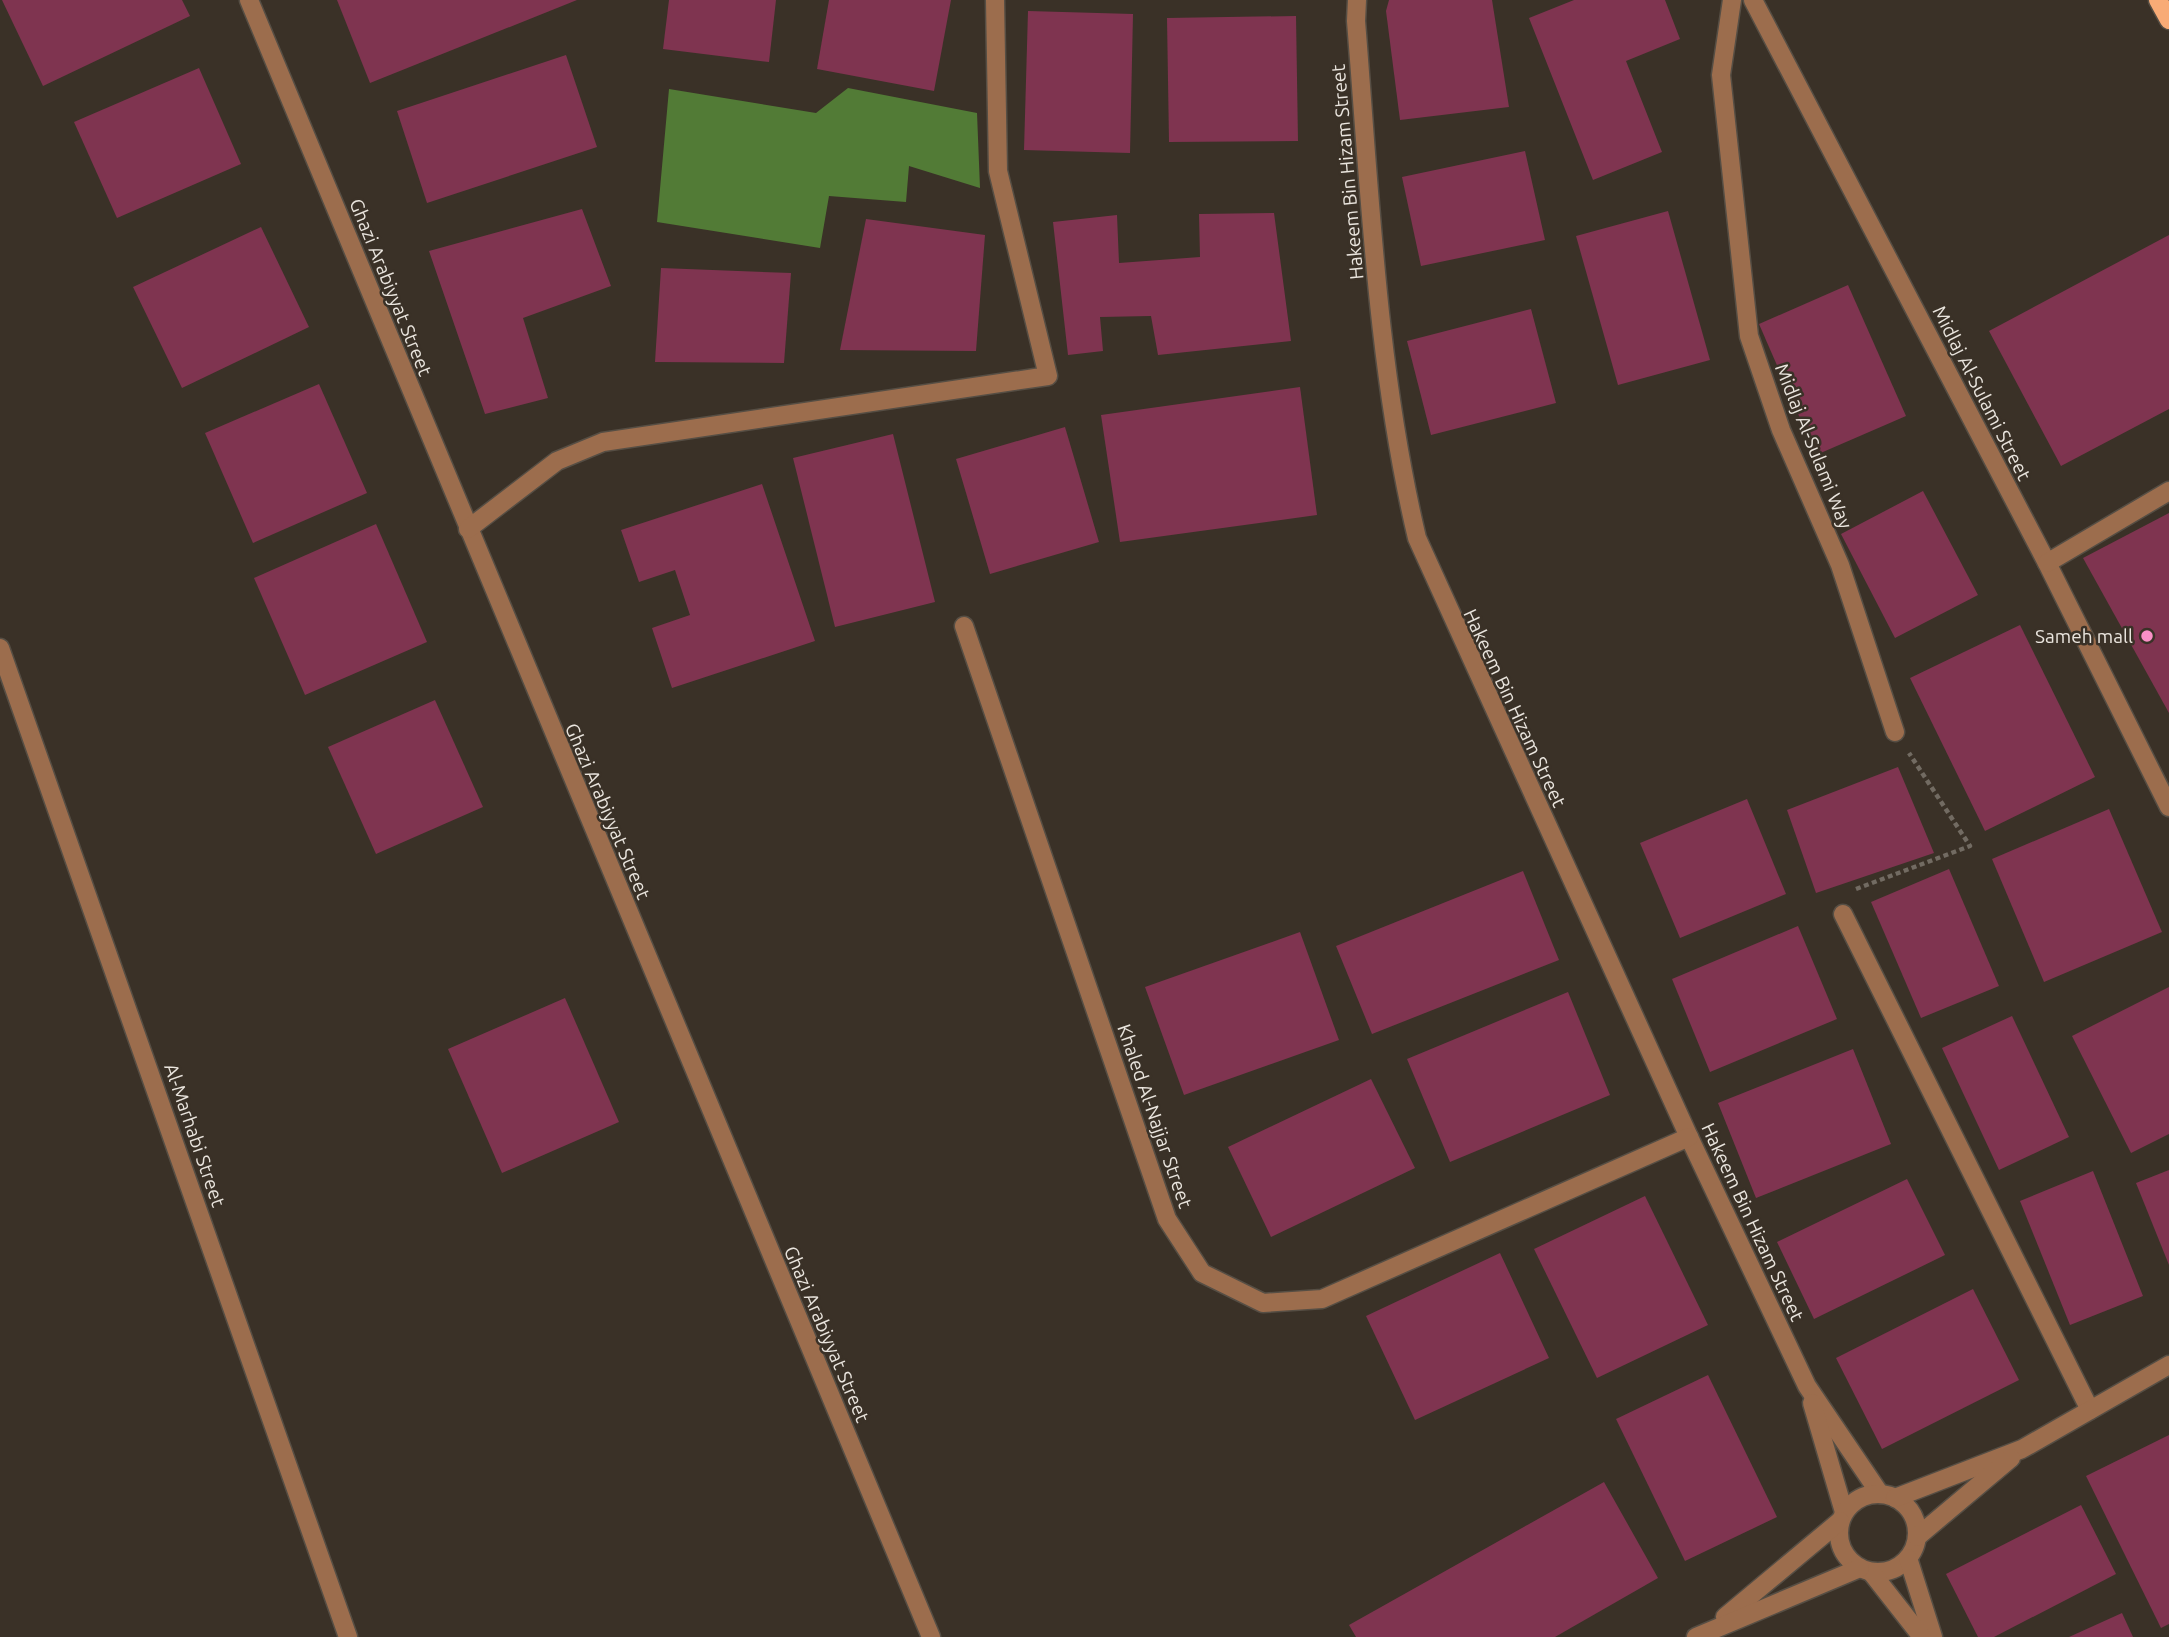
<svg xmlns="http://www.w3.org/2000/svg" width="2169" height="1637" viewBox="0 0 2169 1637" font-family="Ubuntu,sans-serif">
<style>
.forest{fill:#527b36}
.building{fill:#7f3450}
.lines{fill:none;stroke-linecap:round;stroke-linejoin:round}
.minor-casing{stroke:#564e44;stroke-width:21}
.major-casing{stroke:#564e44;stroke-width:21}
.path{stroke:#726b62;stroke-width:4.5;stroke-dasharray:5 3.5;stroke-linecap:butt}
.minor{stroke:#9c6d4d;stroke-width:18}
.major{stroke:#f8ab76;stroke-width:18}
.poi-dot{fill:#fa8fc7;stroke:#3a3127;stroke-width:2.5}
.labels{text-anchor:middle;stroke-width:5;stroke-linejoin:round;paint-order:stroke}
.street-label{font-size:19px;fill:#eae5de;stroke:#3a3127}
.poi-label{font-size:19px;fill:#eae5de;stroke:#3a3127;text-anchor:end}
</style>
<rect width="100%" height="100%" fill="#3a3127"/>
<path class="forest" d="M 848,88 L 977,113 L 980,188 L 909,166 L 906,202 L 829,196 L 820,248 L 657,222 L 669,89 L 816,113 Z"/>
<g class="building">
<path d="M 2,0 L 182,0 L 190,16 L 43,86 Z"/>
<path d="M 337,0 L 577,0 L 370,83 Z"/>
<path d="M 669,0 L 776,0 L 769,62 L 663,49 Z"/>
<path d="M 829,0 L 951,0 L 934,91 L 817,69 Z"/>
<path d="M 1389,0 L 1492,0 L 1509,107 L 1400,120 L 1386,11 Z"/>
<path d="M 1574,0 L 1665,0 L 1680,39 L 1626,61 L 1662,152 L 1593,180 L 1529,18 Z"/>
<path d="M 1028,11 L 1133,14 L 1130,153 L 1024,150 Z"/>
<path d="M 1296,16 L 1298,141 L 1169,142 L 1167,18 Z"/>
<path d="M 566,55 L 597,147 L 427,203 L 397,111 Z"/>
<path d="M 199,68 L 241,164 L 117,218 L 74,122 Z"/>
<path d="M 1525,151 L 1545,240 L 1421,266 L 1402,177 Z"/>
<path d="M 582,209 L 611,286 L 523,318 L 548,398 L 485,414 L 429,251 Z"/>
<path d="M 1668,211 L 1710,360 L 1618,385 L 1576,236 Z"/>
<path d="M 1274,213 L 1291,341 L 1158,355 L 1151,316 L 1100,317 L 1103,351 L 1068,355 L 1053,222 L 1117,215 L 1119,263 L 1200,257 L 1199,214 Z"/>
<path d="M 866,219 L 985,235 L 976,351 L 840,350 Z"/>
<path d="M 261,227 L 309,327 L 182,388 L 133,287 Z"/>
<path d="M 2169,235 L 2169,409 L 2061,466 L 1989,331 Z"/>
<path d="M 661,268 L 791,273 L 784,363 L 655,362 Z"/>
<path d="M 1848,285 L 1906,416 L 1816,455 L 1759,324 Z"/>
<path d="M 1531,309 L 1556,403 L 1431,435 L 1407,341 Z"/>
<path d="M 319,384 L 367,493 L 253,543 L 205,433 Z"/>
<path d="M 1300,387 L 1317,515 L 1120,542 L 1101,415 Z"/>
<path d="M 1065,427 L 1099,542 L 990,574 L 956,459 Z"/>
<path d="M 893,434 L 935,602 L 835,627 L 793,458 Z"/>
<path d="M 762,484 L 815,641 L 672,688 L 652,628 L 690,615 L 675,570 L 639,582 L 621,530 Z"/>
<path d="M 1923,491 L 1978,595 L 1895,638 L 1841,534 Z"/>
<path d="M 2169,513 L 2169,713 L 2083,558 Z"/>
<path d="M 376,524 L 427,642 L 305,695 L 254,578 Z"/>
<path d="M 2020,625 L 2095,777 L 1985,831 L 1910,678 Z"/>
<path d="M 435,700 L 483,807 L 376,854 L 328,747 Z"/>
<path d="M 1898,767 L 1934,853 L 1816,893 L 1787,810 Z"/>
<path d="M 1747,799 L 1786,894 L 1680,938 L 1640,843 Z"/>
<path d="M 2109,809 L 2162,932 L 2044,982 L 1992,859 Z"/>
<path d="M 1949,869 L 1999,986 L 1921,1018 L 1871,902 Z"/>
<path d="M 1523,871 L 1559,960 L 1372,1034 L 1336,946 Z"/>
<path d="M 1798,926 L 1837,1019 L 1710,1072 L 1672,979 Z"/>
<path d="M 1300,932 L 1339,1040 L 1184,1095 L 1145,987 Z"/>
<path d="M 2169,987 L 2169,1134 L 2131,1153 L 2072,1036 Z"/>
<path d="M 1568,992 L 1610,1095 L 1450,1162 L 1407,1059 Z"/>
<path d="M 565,998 L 619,1122 L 502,1173 L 448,1049 Z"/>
<path d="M 2012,1016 L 2069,1137 L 1999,1170 L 1942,1048 Z"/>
<path d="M 1853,1049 L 1891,1144 L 1756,1198 L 1718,1103 Z"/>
<path d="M 1371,1079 L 1415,1168 L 1271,1237 L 1228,1147 Z"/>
<path d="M 2169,1170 L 2169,1265 L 2136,1183 Z"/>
<path d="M 2093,1171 L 2143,1296 L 2070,1325 L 2020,1201 Z"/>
<path d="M 1907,1179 L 1945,1255 L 1814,1319 L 1777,1242 Z"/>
<path d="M 1645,1196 L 1708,1325 L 1597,1378 L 1534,1249 Z"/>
<path d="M 1500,1253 L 1549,1358 L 1415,1420 L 1366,1316 Z"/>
<path d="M 1973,1289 L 2019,1380 L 1882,1449 L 1836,1358 Z"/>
<path d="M 1708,1375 L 1777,1517 L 1685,1561 L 1616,1419 Z"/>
<path d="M 2169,1435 L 2169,1624 L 2161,1628 L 2086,1476 Z"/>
<path d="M 1604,1482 L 1658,1578 L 1555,1637 L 1356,1637 L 1349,1625 Z"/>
<path d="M 2081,1505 L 2116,1574 L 1994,1637 L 1978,1637 L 1946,1574 Z"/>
<path d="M 2122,1613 L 2133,1637 L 2069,1637 Z"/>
</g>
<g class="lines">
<defs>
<g id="minor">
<path d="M 249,0 L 931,1637"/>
<path d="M 1357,0 L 1356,21 C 1370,194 1377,370 1417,538 L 1689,1137 L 1807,1386 L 1880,1494"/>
<path d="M 1732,0 L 1721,75 L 1749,336 L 1781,430 L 1840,565 L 1895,732"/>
<path d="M 1753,0 L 2047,563 L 2169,807"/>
<path d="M 468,529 L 557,461 L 603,442 L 1048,376 L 998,171 L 995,0"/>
<path d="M 2047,563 L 2169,491"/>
<path d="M 964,626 L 1167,1219 L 1202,1273 L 1263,1303 L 1322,1299 L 1689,1137"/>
<path d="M 0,648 L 348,1637"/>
<path d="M 1843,914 L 2090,1410"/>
<path d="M 1812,1403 L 1844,1512"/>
<circle cx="1878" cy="1533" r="39"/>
<path d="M 1895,1498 L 2022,1449 L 2169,1365"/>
<path d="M 1917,1537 L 2011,1458"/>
<path d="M 1908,1558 L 1933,1637"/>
<path d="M 1871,1572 L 1922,1637"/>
<path d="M 1725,1617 L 1840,1521"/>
<path d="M 1696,1637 L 1860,1568"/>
</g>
<path id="major" d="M 2158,0 L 2169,20"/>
</defs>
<use href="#minor" class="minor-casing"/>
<use href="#major" class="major-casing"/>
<path class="path" d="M 1856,889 L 1970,846 L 1909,753"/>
<use href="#minor" class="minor"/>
<use href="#major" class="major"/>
</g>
<circle class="poi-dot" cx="2147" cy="636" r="7"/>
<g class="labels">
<g class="street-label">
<text transform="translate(1347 172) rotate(-95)" y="7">Hakeem Bin Hizam Street</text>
<text transform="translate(391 287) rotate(68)" y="7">Ghazi Arabiyyat Street</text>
<text transform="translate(1982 393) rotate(63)" y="7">Midlaj Al-Sulami Street</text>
<text transform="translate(1814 446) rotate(68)" y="7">Midlaj Al-Sulami Way</text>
<text transform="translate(1515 708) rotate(65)" y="7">Hakeem Bin Hizam Street</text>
<text transform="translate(608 811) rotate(67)" y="7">Ghazi Arabiyyat Street</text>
<text transform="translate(1155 1116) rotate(71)" y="7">Khaled Al-Najjar Street</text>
<text transform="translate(195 1135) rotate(71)" y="7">Al-Marhabi Street</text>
<text transform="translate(1753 1222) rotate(65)" y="7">Hakeem Bin Hizam Street</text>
<text transform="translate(827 1334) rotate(67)" y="7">Ghazi Arabiyyat Street</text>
</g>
<g class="poi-label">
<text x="2133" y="643">Sameh mall</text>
</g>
</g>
</svg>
